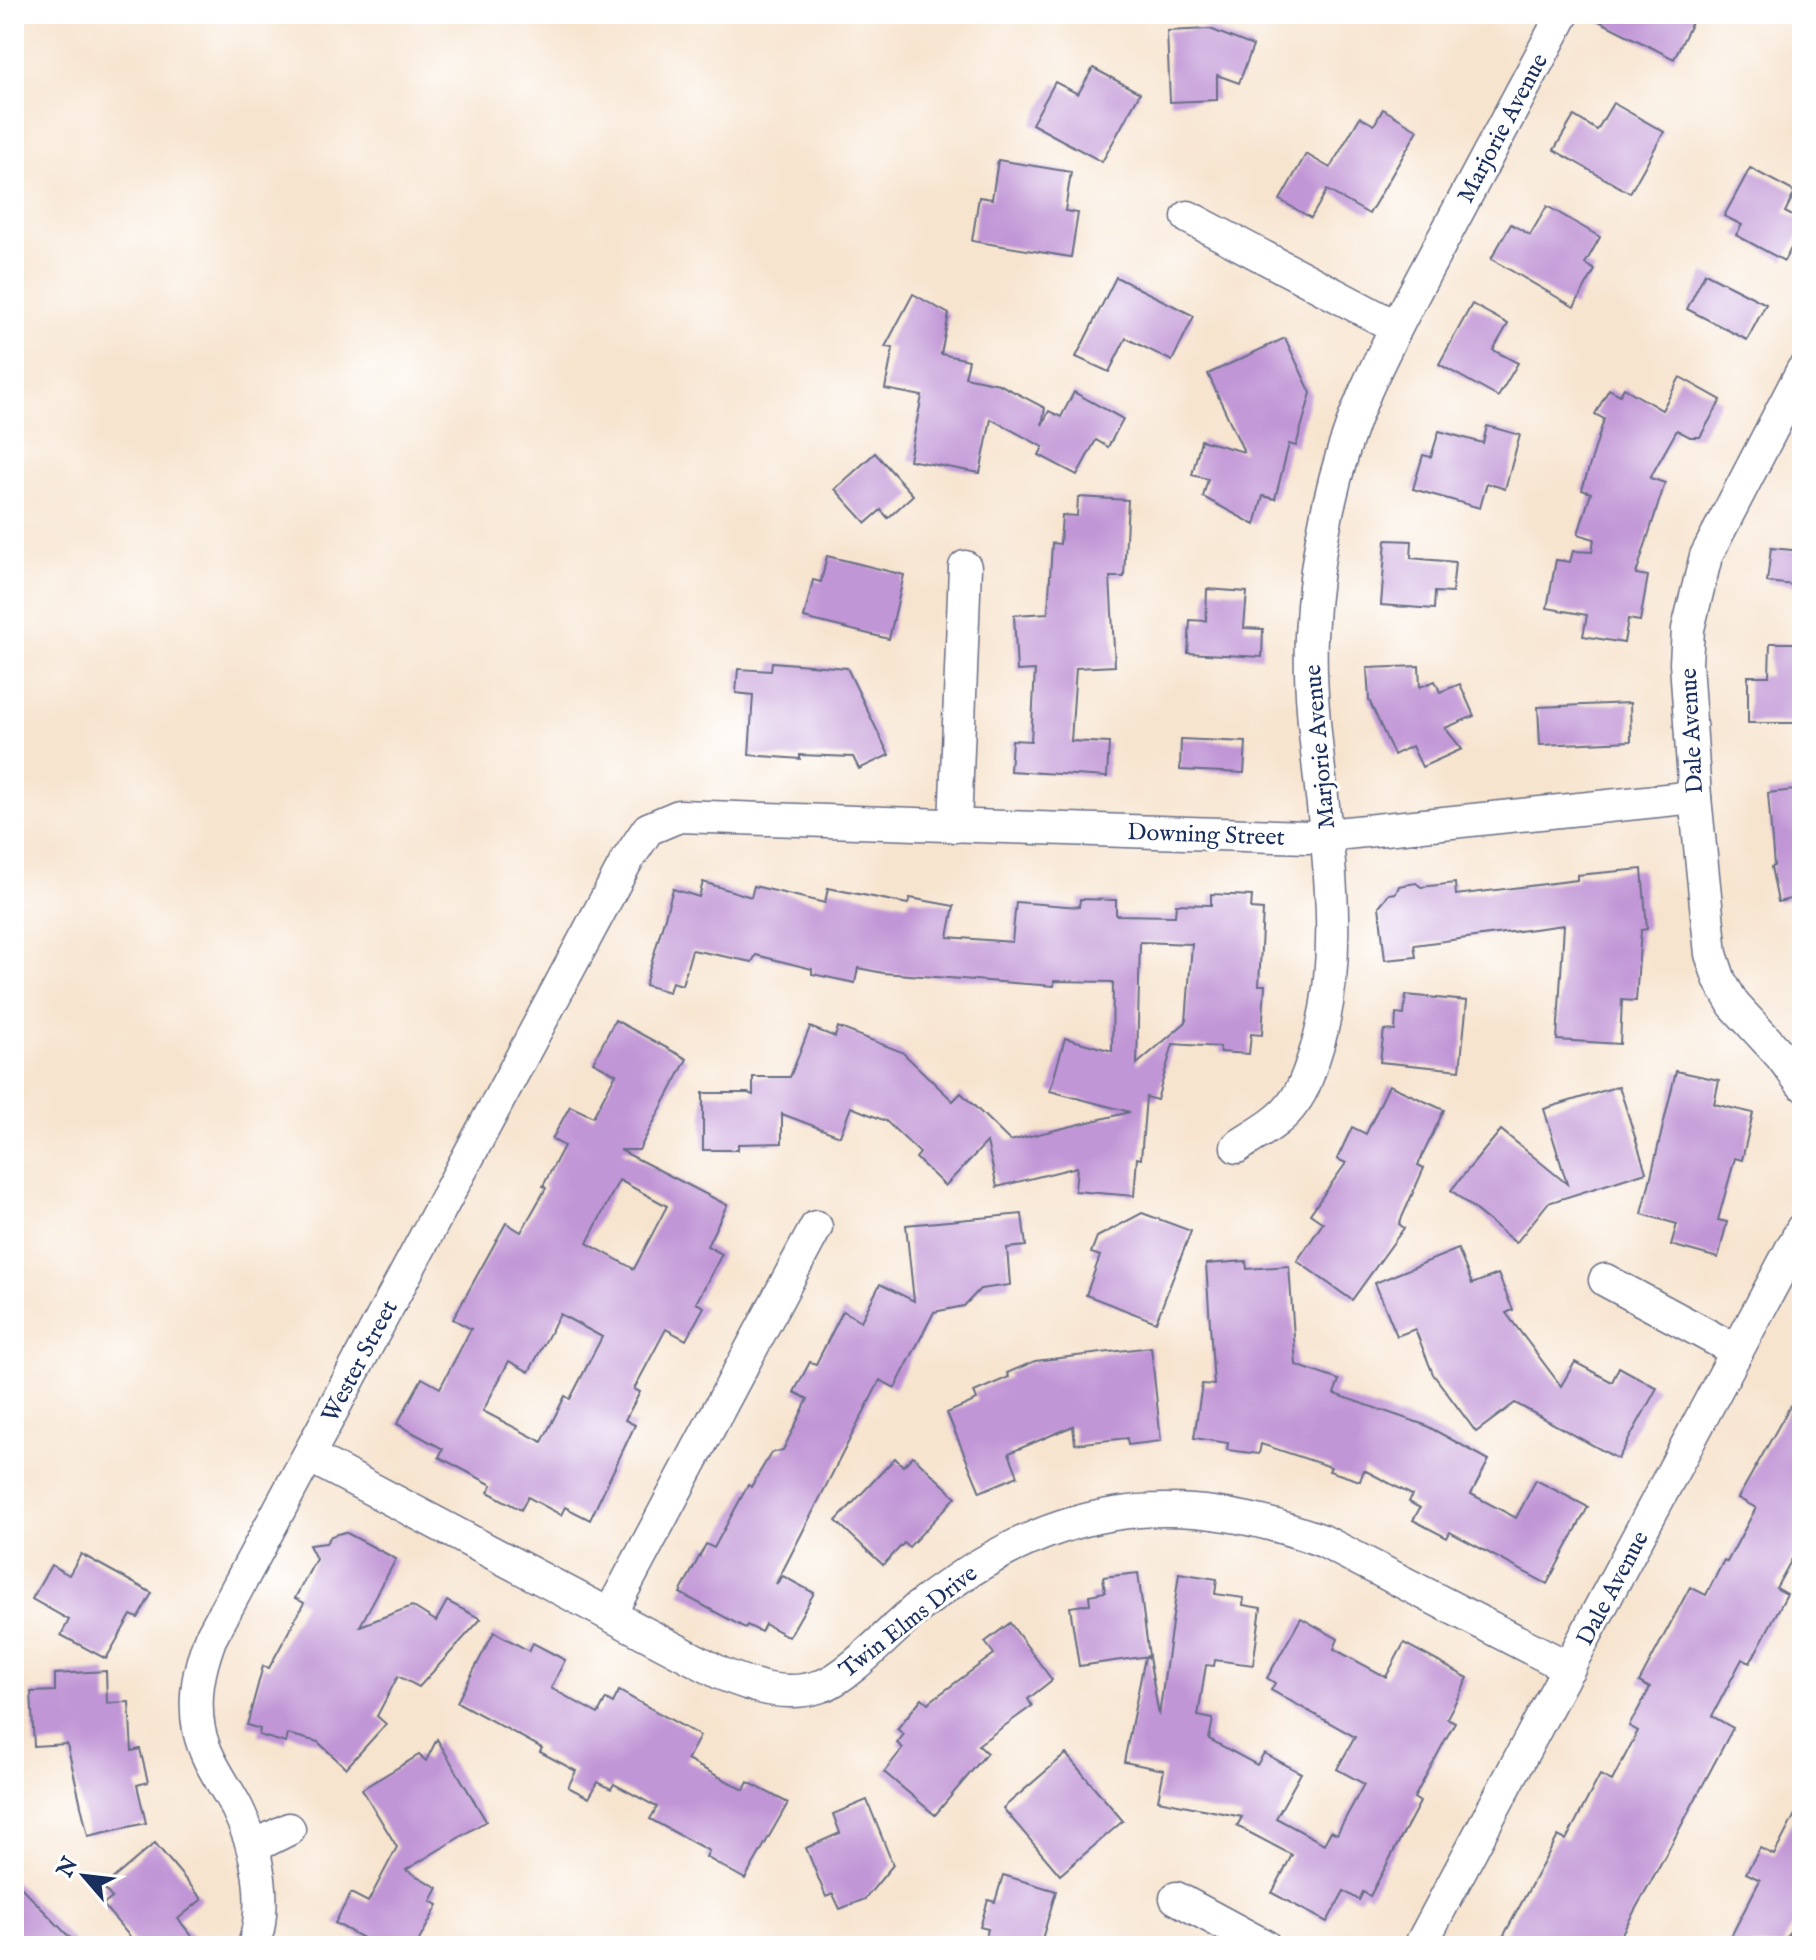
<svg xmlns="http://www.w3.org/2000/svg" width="1816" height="1960" viewBox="0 0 1816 1960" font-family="'IM FELL English',serif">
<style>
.building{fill:#c196d6;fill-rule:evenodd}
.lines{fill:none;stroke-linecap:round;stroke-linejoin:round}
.street-casing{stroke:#686e86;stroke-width:35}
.street{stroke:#fff;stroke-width:32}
.labels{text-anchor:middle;stroke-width:6;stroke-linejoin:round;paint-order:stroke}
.street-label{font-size:24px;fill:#1b2f5e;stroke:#fff}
</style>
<rect width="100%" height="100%" fill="#fff"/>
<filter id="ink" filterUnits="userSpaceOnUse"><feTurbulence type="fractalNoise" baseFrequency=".0125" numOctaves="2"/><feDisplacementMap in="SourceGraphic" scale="16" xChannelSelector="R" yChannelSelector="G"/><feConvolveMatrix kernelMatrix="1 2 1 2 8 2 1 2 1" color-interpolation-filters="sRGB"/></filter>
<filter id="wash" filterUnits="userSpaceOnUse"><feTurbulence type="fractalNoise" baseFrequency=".006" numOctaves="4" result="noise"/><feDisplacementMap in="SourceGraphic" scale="32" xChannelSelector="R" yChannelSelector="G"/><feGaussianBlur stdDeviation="1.8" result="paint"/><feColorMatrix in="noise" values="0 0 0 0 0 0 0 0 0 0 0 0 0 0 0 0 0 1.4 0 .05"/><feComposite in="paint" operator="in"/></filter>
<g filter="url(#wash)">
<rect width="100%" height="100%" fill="#f7e4cf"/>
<g id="blocks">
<g class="building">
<path d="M 1585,14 L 1696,14 L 1674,59 Z"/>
<path d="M 1210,29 L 1253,46 L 1239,83 L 1217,75 L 1217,100 L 1170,102 L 1167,31 Z"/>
<path d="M 1093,68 L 1140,93 L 1102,162 L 1032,124 L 1055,82 L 1078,94 Z"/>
<path d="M 1613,103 L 1664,132 L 1630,193 L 1554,150 L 1574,116 L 1597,130 Z"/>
<path d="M 1383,109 L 1418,130 L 1369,214 L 1327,190 L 1311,218 L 1280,200 L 1306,154 L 1330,168 L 1360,117 L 1374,125 Z"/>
<path d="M 998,160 L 1071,172 L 1065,211 L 1078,213 L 1071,257 L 972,241 L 979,197 L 992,199 Z"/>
<path d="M 1750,168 L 1795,192 L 1785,212 L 1802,221 L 1802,229 L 1784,261 L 1736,235 L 1742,225 L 1724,216 Z"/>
<path d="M 1547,206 L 1600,237 L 1585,264 L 1595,270 L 1574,307 L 1491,259 L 1511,224 L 1530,235 Z"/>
<path d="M 1705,273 L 1766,304 L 1747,340 L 1687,309 Z"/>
<path d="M 1116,277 L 1194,316 L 1172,361 L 1126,338 L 1109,372 L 1076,357 Z"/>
<path d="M 913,294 L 949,314 L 941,354 L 969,360 L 965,377 L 999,384 L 1045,408 L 1042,425 L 1049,411 L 1061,417 L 1074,392 L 1123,419 L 1108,447 L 1096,440 L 1077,475 L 1039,455 L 1043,447 L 991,419 L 980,473 L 909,460 L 922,396 L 885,389 L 893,348 L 885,347 Z"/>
<path d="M 1472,304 L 1508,324 L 1493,350 L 1518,363 L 1498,397 L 1439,364 Z"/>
<path d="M 1285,338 L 1311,393 L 1296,446 L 1289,444 L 1275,499 L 1263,496 L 1255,525 L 1203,497 L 1208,479 L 1192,475 L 1201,440 L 1244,452 L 1208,374 Z"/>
<path d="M 1680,377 L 1721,400 L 1700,437 L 1690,437 L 1677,430 L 1650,478 L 1665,483 L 1636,574 L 1648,576 L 1640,621 L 1628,619 L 1624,643 L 1583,636 L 1587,615 L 1547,608 L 1556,560 L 1570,562 L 1573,551 L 1592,552 L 1594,539 L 1578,534 L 1591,493 L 1582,490 L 1604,419 L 1595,414 L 1609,389 L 1620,395 L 1624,388 L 1662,410 Z"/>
<path d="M 1487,426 L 1520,435 L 1505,489 L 1487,483 L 1480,508 L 1413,489 L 1423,455 L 1431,457 L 1439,431 L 1483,443 Z"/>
<path d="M 875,453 L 913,495 L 888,518 L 881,510 L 866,523 L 835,489 Z"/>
<path d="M 1078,497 L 1128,500 L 1124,577 L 1110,577 L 1115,666 L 1076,668 L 1071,741 L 1109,743 L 1107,777 L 1010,771 L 1012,740 L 1031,741 L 1035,670 L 1017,671 L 1014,615 L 1048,613 L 1052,543 L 1060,544 L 1062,515 L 1077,516 Z"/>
<path d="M 1386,540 L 1412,541 L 1411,558 L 1455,562 L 1452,593 L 1435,592 L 1434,609 L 1381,605 Z"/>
<path d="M 1771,548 L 1802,551 L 1802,586 L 1767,582 Z"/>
<path d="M 827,556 L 904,575 L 889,639 L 804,618 L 813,580 L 821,582 Z"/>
<path d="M 1207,589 L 1247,592 L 1244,628 L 1263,629 L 1262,657 L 1188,653 L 1190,620 L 1206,621 Z"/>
<path d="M 1770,643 L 1802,643 L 1802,723 L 1748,723 L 1748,676 L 1769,676 Z"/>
<path d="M 772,662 L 847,668 L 889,755 L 859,769 L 853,757 L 800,755 L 800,759 L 749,755 L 753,695 L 736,693 L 738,669 L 771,671 Z"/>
<path d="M 1419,666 L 1420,687 L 1435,681 L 1440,692 L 1460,684 L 1474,716 L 1445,728 L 1462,749 L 1422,767 L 1412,746 L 1394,755 L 1369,700 L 1367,668 Z"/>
<path d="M 1630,703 L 1631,741 L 1540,745 L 1538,707 Z"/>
<path d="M 1181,739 L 1246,742 L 1244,773 L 1180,770 Z"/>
<path d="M 1802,789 L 1802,896 L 1778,902 L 1771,867 L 1774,866 L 1768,793 Z"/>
<path d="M 1642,869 L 1647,929 L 1641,930 L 1636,1001 L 1622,1000 L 1620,1044 L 1557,1040 L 1564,925 L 1414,945 L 1416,957 L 1385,960 L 1379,906 L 1389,894 L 1396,893 L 1399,886 L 1416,883 L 1421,887 L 1455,883 L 1456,895 L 1577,880 L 1577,875 Z"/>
<path d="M 703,882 L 751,897 L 754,886 L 825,903 L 828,888 L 908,904 L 910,898 L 954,906 L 948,937 L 1012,942 L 1016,902 L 1079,907 L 1080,899 L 1116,900 L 1116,915 L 1175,916 L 1176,904 L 1211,905 L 1211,894 L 1252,896 L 1251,909 L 1263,910 L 1259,985 L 1265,985 L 1262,1035 L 1251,1034 L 1249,1054 L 1220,1052 L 1220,1047 L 1173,1044 L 1157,1100 L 1146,1097 L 1141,1159 L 1137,1158 L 1134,1196 L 1075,1191 L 1077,1167 L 997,1187 L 987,1142 L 945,1186 L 916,1158 L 920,1153 L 886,1121 L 851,1107 L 840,1136 L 782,1114 L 782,1143 L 738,1144 L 738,1150 L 703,1150 L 703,1093 L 748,1093 L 753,1095 L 753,1077 L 790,1077 L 810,1027 L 835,1037 L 838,1027 L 902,1052 L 953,1101 L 961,1093 L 1010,1141 L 1130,1112 L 1050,1091 L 1065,1038 L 1112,1051 L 1113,982 L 1054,981 L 1054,986 L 883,973 L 858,968 L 855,983 L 812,974 L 812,969 L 756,955 L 752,962 L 692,950 L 682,985 L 672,982 L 669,992 L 645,985 L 673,889 L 699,897 ZM 1140,942 L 1192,944 L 1186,1022 L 1137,1064 Z"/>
<path d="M 1406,995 L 1467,1001 L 1460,1070 L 1380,1062 L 1384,1030 L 1395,1031 L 1396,1014 L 1404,1015 Z"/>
<path d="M 615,1020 L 687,1059 L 639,1150 L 620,1150 L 727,1205 L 707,1246 L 722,1254 L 696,1303 L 704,1307 L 686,1340 L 666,1329 L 634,1389 L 640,1392 L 625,1420 L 635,1425 L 590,1520 L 565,1507 L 561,1515 L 528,1497 L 521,1510 L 488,1492 L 492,1485 L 439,1457 L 443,1449 L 397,1424 L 422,1378 L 440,1388 L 471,1329 L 453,1319 L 506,1223 L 521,1232 L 546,1188 L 543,1186 L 564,1146 L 552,1139 L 570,1106 L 593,1117 L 616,1074 L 593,1062 ZM 619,1180 L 667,1206 L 634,1269 L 587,1243 ZM 560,1314 L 602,1337 L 570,1399 L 565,1396 L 542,1442 L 483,1411 L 509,1361 L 529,1372 Z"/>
<path d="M 1676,1071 L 1719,1080 L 1714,1104 L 1753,1113 L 1742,1160 L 1735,1158 L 1718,1220 L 1727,1222 L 1718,1258 L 1671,1245 L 1677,1224 L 1642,1214 Z"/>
<path d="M 1389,1085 L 1444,1110 L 1418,1165 L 1424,1168 L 1399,1224 L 1404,1228 L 1352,1300 L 1297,1261 L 1323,1223 L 1310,1214 L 1346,1163 L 1337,1159 L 1352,1127 L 1366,1134 Z"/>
<path d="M 1619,1086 L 1646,1172 L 1548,1203 L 1516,1243 L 1451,1190 L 1501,1130 L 1567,1184 L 1544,1109 Z"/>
<path d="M 1142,1213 L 1191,1231 L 1156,1322 L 1086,1295 L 1100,1256 L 1091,1253 L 1097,1237 Z"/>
<path d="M 1022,1214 L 1026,1246 L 1007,1248 L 1010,1285 L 980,1289 L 964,1306 L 934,1312 L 895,1388 L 880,1380 L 776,1584 L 783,1576 L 814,1593 L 789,1637 L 765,1624 L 761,1632 L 747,1625 L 745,1628 L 680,1593 L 706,1544 L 714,1548 L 748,1485 L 751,1487 L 771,1453 L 783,1450 L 808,1399 L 794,1392 L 810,1362 L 816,1364 L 843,1311 L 861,1321 L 880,1284 L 914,1301 L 906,1225 Z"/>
<path d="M 1458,1249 L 1472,1284 L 1498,1274 L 1513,1310 L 1506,1313 L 1561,1386 L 1575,1362 L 1612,1382 L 1619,1367 L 1657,1388 L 1618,1459 L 1515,1403 L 1476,1432 L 1433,1374 L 1415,1329 L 1397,1336 L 1375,1283 Z"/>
<path d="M 1246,1261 L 1247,1269 L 1289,1266 L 1296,1365 L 1339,1380 L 1334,1394 L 1425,1425 L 1489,1460 L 1471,1494 L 1516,1518 L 1536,1480 L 1588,1507 L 1547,1584 L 1450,1532 L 1447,1538 L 1413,1520 L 1420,1508 L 1409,1502 L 1412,1495 L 1364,1470 L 1360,1481 L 1329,1471 L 1331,1467 L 1261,1444 L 1259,1454 L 1227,1450 L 1228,1443 L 1194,1438 L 1202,1384 L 1214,1385 L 1206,1264 Z"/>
<path d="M 1151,1347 L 1161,1441 L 1128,1445 L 1127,1438 L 1075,1444 L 1073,1426 L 1009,1453 L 1018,1476 L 980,1492 L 947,1413 L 977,1400 L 974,1392 L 1009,1377 L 1007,1373 L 1035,1361 Z"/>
<path d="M 1802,1385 L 1802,1541 L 1776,1588 L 1787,1594 L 1750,1663 L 1742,1659 L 1712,1716 L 1733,1728 L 1671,1845 L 1615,1946 L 1498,1946 L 1558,1836 L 1566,1840 L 1600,1775 L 1612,1781 L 1638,1731 L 1629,1726 L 1650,1688 L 1639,1682 L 1690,1587 L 1706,1595 L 1724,1560 L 1727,1562 L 1756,1508 L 1738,1498 Z"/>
<path d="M 913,1456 L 956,1497 L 909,1547 L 904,1543 L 883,1565 L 836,1521 L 895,1458 L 903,1466 Z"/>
<path d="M 345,1532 L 396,1559 L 360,1626 L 412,1606 L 436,1621 L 447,1601 L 481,1619 L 419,1687 L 398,1676 L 377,1716 L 386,1724 L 346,1768 L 318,1742 L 288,1734 L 286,1743 L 259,1735 L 260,1729 L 247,1725 L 263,1666 L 269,1668 L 304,1603 L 295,1598 L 316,1559 L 309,1545 L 326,1543 L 331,1536 Z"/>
<path d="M 81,1554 L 152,1593 L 138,1618 L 131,1615 L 106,1659 L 61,1635 L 69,1620 L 32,1599 L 51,1565 L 69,1575 Z"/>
<path d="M 1138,1573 L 1149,1656 L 1079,1666 L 1070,1607 L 1090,1604 L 1089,1595 L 1105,1592 L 1103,1577 Z"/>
<path d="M 1179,1573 L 1217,1579 L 1215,1594 L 1244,1598 L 1243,1605 L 1261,1608 L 1253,1665 L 1215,1660 L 1214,1666 L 1206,1665 L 1198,1716 L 1213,1719 L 1209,1739 L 1257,1765 L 1264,1753 L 1301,1773 L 1276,1818 L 1324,1844 L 1331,1831 L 1337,1834 L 1364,1784 L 1337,1769 L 1355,1737 L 1271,1690 L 1275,1683 L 1267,1678 L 1301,1618 L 1338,1639 L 1334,1649 L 1386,1677 L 1404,1643 L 1468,1678 L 1447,1718 L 1455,1722 L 1414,1798 L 1420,1802 L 1370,1896 L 1363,1892 L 1359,1900 L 1344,1891 L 1327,1922 L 1272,1893 L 1292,1855 L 1237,1826 L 1242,1817 L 1158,1800 L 1164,1770 L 1124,1762 L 1145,1657 L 1149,1657 L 1159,1716 Z"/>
<path d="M 1010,1623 L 1052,1680 L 1028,1699 L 1032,1706 L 978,1745 L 987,1753 L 935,1815 L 884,1772 L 903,1748 L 897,1743 L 904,1734 L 897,1729 L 922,1698 L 928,1703 L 994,1654 L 985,1642 Z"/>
<path d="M 494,1632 L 529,1651 L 533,1643 L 565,1660 L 551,1688 L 598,1714 L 606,1699 L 613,1703 L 619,1691 L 700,1736 L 687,1760 L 744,1790 L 748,1782 L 788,1803 L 745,1879 L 706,1857 L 709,1851 L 650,1819 L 657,1807 L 614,1784 L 611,1789 L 598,1782 L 589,1798 L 568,1787 L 576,1771 L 540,1752 L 542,1748 L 457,1702 Z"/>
<path d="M 106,1671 L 107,1703 L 129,1702 L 132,1751 L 140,1749 L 148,1782 L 137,1785 L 146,1823 L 88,1836 L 67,1744 L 34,1746 L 31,1692 L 55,1691 L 55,1674 Z"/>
<path d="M 437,1739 L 486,1821 L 406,1870 L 438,1888 L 431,1901 L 438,1905 L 416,1946 L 377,1946 L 335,1923 L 351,1893 L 368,1902 L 397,1847 L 362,1789 L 419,1755 L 426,1761 Z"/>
<path d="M 1066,1754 L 1123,1821 L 1060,1875 L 1003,1808 Z"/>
<path d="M 867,1800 L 893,1865 L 865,1899 L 840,1909 L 833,1894 L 826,1897 L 806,1848 L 840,1833 L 833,1814 Z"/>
<path d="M 1802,1801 L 1802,1909 L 1782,1946 L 1726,1946 L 1760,1880 L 1746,1873 L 1760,1848 L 1774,1855 Z"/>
<path d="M 155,1843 L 202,1899 L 178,1919 L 200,1946 L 138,1946 L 103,1905 L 112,1898 L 103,1887 Z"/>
<path d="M 1003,1875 L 1056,1891 L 1040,1946 L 984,1946 L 988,1929 L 980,1927 L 988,1900 L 995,1902 Z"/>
<path d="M 14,1880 L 78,1946 L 14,1946 Z"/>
</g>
</g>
</g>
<g filter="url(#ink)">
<use href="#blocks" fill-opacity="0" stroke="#686e86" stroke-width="2"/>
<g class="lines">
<defs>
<g id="street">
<path d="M 1188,217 L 1396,327"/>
<path d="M 1802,371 L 1706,556 L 1688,629 L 1686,663 L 1695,797 L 1711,954 L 1720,981 L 1734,1005 L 1781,1056 L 1802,1084"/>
<path d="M 955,826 L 965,567"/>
<path d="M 1237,1147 C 1256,1134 1281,1122 1294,1102 C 1304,1089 1309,1072 1314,1057 C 1359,924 1306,771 1311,635 C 1315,552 1333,466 1366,390 C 1391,334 1421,280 1450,226 C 1488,155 1525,85 1563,14"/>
<path d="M 1605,1280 L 1737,1351"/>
<path d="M 309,1456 L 722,1674 C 755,1687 786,1698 821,1686 C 848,1678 895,1626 920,1606 C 1049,1505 1170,1484 1323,1541 L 1569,1668"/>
<path d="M 610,1614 L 816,1227"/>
<path d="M 253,1847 L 289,1829"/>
<path d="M 1176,1898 L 1265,1946"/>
<path d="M 254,1946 C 268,1900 258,1850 237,1808 C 223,1782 205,1759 199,1730 C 193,1697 199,1669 210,1639 L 626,862 L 648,829 L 679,816 L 1307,837 L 1695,797"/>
<path d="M 1420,1946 L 1802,1229"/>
</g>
</defs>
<use href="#street" class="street-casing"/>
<use href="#street" class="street"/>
</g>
</g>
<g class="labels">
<g class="street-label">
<text transform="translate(1502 128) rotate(-62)" y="8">Marjorie Avenue</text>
<text transform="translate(1691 731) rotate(-93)" y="8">Dale Avenue</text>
<text transform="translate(1319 747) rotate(-95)" y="8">Marjorie Avenue</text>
<text transform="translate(1206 834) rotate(2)" y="8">Downing Street</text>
<text transform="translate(359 1361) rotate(-62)" y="8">Wester Street</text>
<text transform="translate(1612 1588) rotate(-62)" y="8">Dale Avenue</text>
<text transform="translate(908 1621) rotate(-38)" y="8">Twin Elms Drive</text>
</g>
</g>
<rect width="1816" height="1960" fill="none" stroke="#fff" stroke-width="48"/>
<g transform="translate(84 1876) rotate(298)" stroke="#ffffff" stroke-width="6" paint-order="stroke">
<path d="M0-6L14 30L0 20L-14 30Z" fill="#1b2f5e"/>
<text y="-12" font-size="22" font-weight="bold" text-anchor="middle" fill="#1b2f5e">N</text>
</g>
</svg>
